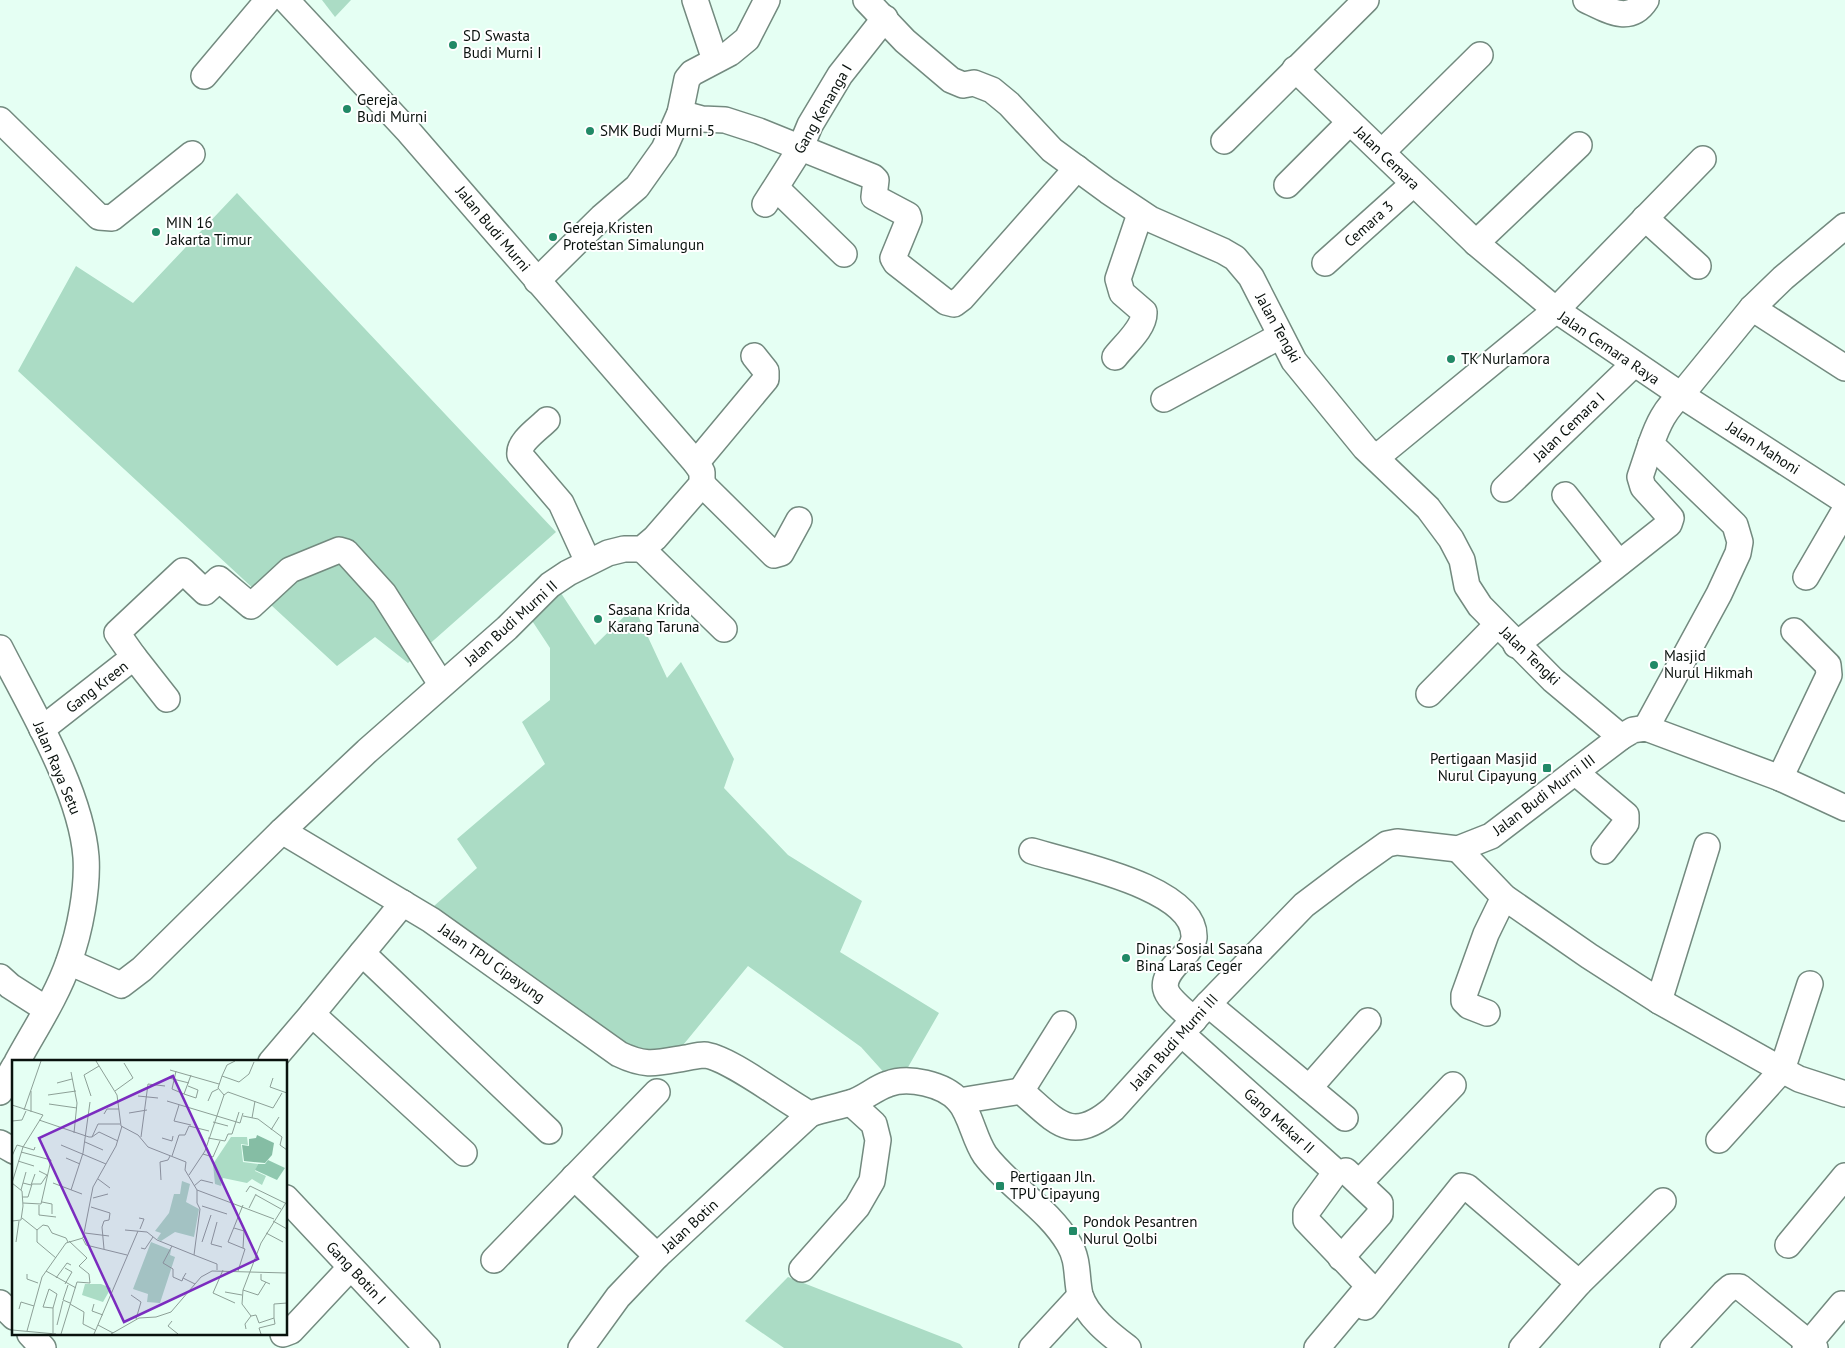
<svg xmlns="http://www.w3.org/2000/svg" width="1845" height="1348" viewBox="0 0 1845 1348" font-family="'PT Sans',sans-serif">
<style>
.green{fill:#abdcc5}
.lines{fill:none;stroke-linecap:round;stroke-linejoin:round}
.minor-casing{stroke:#738a7f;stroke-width:28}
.minor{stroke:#fff;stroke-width:25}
.poi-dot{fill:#218966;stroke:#fff;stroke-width:2}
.labels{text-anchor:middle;stroke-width:4;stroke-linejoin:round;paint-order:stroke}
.poi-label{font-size:15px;fill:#09110d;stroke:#fff;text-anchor:start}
.street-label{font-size:15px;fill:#09110d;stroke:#fff}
.inset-road{fill:none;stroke:#8da097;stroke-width:1}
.view{fill:#7b2cbf;fill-opacity:0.15;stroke:#7b2cbf;stroke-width:2.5}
.inset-edge{fill:none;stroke:#09110d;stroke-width:2.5}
</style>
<rect width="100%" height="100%" fill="#e5fff3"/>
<g class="green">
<path d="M 322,0 L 351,0 L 335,17 Z"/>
<path d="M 237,193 L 556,532 L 408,663 L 375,637 L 337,666 L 18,371 L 76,266 L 133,303 Z"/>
<path d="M 555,584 L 595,645 L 634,607 L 667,678 L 681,662 L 734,759 L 724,788 L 788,855 L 862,901 L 840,952 L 939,1013 L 903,1076 L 888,1077 L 861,1047 L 748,966 L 679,1050 L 639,1054 L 434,906 L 477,868 L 457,839 L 545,764 L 522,722 L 550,700 L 550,648 L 525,610 Z"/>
<path d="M 788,1277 L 960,1344 L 963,1348 L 784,1348 L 745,1321 Z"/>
</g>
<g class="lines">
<defs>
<g id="minor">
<path d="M 695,0 L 715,60"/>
<path d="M 866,0 L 905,41 L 951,80 L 963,85 L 974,83 L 992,90 L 1009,104 L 1052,150 L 1108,191 L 1150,219 L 1223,251 L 1235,258 L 1251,277 L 1294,361 L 1365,448 L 1428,508 L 1451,539 L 1462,560 L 1467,586 L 1480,606 L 1553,680 L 1621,737"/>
<path d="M 1586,0 C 1607,10 1630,25 1646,0"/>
<path d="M 1295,69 L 1476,243 L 1556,310 L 1681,395 L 1845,501"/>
<path d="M 204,76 L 268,0"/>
<path d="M 680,113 L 702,119 L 725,120 L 759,131 L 873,177 L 876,180 L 874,197 L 908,215 L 909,219 L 893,258 L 896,263 L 946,302 L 954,304 L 962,298 L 1077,168"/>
<path d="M 0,120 L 99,217 L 112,218 L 192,154"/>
<path d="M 1224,141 L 1366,0"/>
<path d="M 1382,152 L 1480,55"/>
<path d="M 1287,185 L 1350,122"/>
<path d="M 776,188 L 844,254"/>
<path d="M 765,204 L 800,149 L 810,125 L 840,75 L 885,18"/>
<path d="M 1645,218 L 1698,266"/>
<path d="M 1476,243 L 1579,145"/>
<path d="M 1325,263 L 1413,184"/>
<path d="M 537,281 L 602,217 L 637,187 L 664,149 L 680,113 L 687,79 L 692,73 L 730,53 L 747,39 L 767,0"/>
<path d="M 1752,308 L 1845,368"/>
<path d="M 1115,357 C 1124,345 1145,328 1144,312 L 1122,293 L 1118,279 L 1140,214"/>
<path d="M 1164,399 L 1280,336"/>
<path d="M 547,420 C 538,429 518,442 520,455 L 561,503 L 588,562"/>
<path d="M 1377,457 L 1556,310 L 1703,159"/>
<path d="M 696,463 L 766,379 L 766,371 L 754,356"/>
<path d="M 702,484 L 774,555 L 781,553 L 799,520"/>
<path d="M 1504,489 L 1634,364"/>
<path d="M 1565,495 L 1619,563"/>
<path d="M 642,549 L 724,629"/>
<path d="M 1806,577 L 1845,510"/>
<path d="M 1516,645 L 1669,524 L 1671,518 L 1643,487 L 1640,477 L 1651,444"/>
<path d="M 0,648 C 30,707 81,791 86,857 C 88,888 80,931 69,961 C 57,996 35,1029 17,1062"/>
<path d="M 134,657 L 117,633 L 183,571 L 205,592 L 219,579 L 251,606 L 290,570 L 339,550 L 346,552 L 384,594 L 441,684"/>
<path d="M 1429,694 L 1497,625"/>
<path d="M 1646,728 L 1719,594 L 1738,553 L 1740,542 L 1735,525 L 1651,444 C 1658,424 1665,409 1681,395 L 1752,308 L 1783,278 L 1845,226"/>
<path d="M 42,729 L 134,657 L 167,699"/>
<path d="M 1575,772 L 1626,815 L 1626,823 L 1604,851"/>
<path d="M 1780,778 L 1829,675 L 1828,665 L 1794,631"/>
<path d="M 282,831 L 367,751 L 507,628 L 550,585 L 568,573 L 608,553 L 624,549 L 642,549 L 655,538 L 702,484 L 702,472 L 696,463 L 409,132 L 286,0"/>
<path d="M 1458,849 L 1504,897 L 1589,956 L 1659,1001 L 1782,1070 L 1799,1079 L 1845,1094"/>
<path d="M 1032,851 C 1070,863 1197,887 1194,938 C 1193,946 1187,953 1182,958 C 1151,989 1168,996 1194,1020"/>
<path d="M 362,953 L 549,1131"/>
<path d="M 69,962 L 121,985 L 142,969 L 282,831 L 431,920 L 619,1054 C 646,1067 656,1063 685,1058 C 691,1057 698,1055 704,1055 C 727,1056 785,1101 810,1114 C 824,1109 837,1107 850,1103 C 864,1099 875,1088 888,1084 C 908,1076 944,1084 959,1101 C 971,1115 974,1139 985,1155 C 1010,1188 1048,1208 1069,1244 C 1079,1260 1076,1278 1080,1295 C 1087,1317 1111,1335 1128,1348"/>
<path d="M 0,977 L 10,986 L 46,1009"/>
<path d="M 1659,1001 L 1707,846"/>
<path d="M 1208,1004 L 1309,1088"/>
<path d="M 1487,1013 L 1469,1006 L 1464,1001 L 1464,995 L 1486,934 L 1504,897"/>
<path d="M 312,1014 L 403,903"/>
<path d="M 1182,1034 L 1336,1172 L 1306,1213 L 1306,1220 L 1369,1286 L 1317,1348"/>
<path d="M 271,1062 L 312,1014 L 464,1153"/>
<path d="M 1021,1091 L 1063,1024"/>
<path d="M 0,1092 L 14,1067"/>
<path d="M 959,1101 L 1021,1091 C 1056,1121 1071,1145 1113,1109 L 1208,1004 L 1304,905 L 1349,871 L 1387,844 L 1397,842 L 1458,849 L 1491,836 L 1621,737 L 1633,730 L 1646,728 L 1780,778 L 1845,808"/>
<path d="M 1345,1118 L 1309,1088 L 1368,1021"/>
<path d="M 1719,1140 L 1782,1070 L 1810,984"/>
<path d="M 0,1143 L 14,1151"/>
<path d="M 574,1177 L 657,1256"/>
<path d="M 1360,1182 L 1453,1085"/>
<path d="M 286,1198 L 427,1348"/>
<path d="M 1788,1245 L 1845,1176"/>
<path d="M 1341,1258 L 1380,1214 L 1380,1203 L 1346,1171"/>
<path d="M 494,1260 L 657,1092"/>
<path d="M 802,1269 L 857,1207 L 872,1181 L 878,1140 L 874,1124 L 851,1103"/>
<path d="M 0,1303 L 14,1317"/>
<path d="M 1365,1307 L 1462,1186 L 1467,1187 L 1579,1283"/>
<path d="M 30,1334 L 43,1348"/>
<path d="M 283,1334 L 291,1331 L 350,1268"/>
<path d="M 581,1348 L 618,1297 L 657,1256 L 810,1114"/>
<path d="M 1032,1348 L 1080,1296"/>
<path d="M 1522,1348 L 1579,1283 L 1663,1201"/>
<path d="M 1673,1348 L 1724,1293 L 1731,1287 L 1740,1287 L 1815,1348"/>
<path d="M 1805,1348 L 1842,1304"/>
</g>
</defs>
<use href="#minor" class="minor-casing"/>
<use href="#minor" class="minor"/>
</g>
<g class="poi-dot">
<circle cx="453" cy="45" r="5"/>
<circle cx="347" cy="109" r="5"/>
<circle cx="590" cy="131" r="5"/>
<circle cx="156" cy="232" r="5"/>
<circle cx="553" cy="237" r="5"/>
<circle cx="1451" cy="359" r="5"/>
<circle cx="598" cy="619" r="5"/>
<circle cx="1654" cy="665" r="5"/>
<rect x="1542" y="763" width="10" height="10" rx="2.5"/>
<circle cx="1126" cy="958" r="5"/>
<rect x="995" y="1181" width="10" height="10" rx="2.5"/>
<rect x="1068" y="1226" width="10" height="10" rx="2.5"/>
</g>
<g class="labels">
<g class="poi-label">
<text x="463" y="41">SD Swasta<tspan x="463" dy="17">Budi Murni I</tspan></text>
<text x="357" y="105">Gereja<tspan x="357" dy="17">Budi Murni</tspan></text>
<text x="600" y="136">SMK Budi Murni 5</text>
<text x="166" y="228">MIN 16<tspan x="166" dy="17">Jakarta Timur</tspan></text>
<text x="563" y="233">Gereja Kristen<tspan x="563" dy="17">Protestan Simalungun</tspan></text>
<text x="1461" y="364">TK Nurlamora</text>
<text x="608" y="615">Sasana Krida<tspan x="608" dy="17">Karang Taruna</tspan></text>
<text x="1664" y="661">Masjid<tspan x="1664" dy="17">Nurul Hikmah</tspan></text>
<text x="1537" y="764" text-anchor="end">Pertigaan Masjid<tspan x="1537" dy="17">Nurul Cipayung</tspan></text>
<text x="1136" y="954">Dinas Sosial Sasana<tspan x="1136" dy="17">Bina Laras Ceger</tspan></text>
<text x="1010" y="1182">Pertigaan Jln.<tspan x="1010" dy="17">TPU Cipayung</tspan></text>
<text x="1083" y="1227">Pondok Pesantren<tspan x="1083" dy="17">Nurul Qolbi</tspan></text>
</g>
<g class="street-label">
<text transform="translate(823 109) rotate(-60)" y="5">Gang Kenanga I</text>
<text transform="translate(1387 158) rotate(44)" y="5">Jalan Cemara</text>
<text transform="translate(1369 224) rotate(-42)" y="5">Cemara 3</text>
<text transform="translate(493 229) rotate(50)" y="5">Jalan Budi Murni</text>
<text transform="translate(1278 328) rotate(61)" y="5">Jalan Tengki</text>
<text transform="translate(1609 348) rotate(34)" y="5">Jalan Cemara Raya</text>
<text transform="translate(1569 427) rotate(-44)" y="5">Jalan Cemara I</text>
<text transform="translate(1763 448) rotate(33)" y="5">Jalan Mahoni</text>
<text transform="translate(511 623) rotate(-42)" y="5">Jalan Budi Murni II</text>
<text transform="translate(1530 656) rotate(44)" y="5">Jalan Tengki</text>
<text transform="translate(97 687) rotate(-38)" y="5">Gang Kreen</text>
<text transform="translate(57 768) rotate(67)" y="5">Jalan Raya Setu</text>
<text transform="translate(1544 795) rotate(-37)" y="5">Jalan Budi Murni III</text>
<text transform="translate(492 963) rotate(35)" y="5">Jalan TPU Cipayung</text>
<text transform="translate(1174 1042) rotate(-48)" y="5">Jalan Budi Murni III</text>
<text transform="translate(1279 1121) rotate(42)" y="5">Gang Mekar II</text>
<text transform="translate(690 1226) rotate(-43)" y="5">Jalan Botin</text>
<text transform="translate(356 1273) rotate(47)" y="5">Gang Botin I</text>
</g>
</g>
<g transform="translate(12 1060)">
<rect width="275" height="275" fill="#e5fff3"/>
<path d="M 219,77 L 235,77 L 236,85 L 229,84 L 231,102 L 246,104 L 243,111 L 254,116 L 250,125 L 240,119 L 235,123 L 211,118 L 209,126 L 203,124 L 201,104 ZM 170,121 L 178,124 L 174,142 L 187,149 L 182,177 L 163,172 L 149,181 L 145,179 L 149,173 L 143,171 L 157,153 L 162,134 L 168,134 ZM 139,182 L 159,190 L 158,195 L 163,197 L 148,243 L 135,242 L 136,234 L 121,229 ZM 73,224 L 89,224 L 99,228 L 91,242 L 70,235 Z" fill="#abdcc5"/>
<path d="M 256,100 L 273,108 L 265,120 L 243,110 L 246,104 L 253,104 Z" fill="#8fc8af"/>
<path d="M 245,75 L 262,83 L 260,95 L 253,103 L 232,101 L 230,85 L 237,86 L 237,79 L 244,78 Z" fill="#85bda4"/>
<path class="inset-road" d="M 84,1 L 105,35 L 109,66 L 126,75 L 136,87 L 174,102 L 173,110 L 185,130 L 185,143 L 188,149 L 182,195 L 205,204 L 205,210M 158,10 L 207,24M 164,11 L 160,29 L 172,34M 59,12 L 65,43 L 62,73M 210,16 L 227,22 L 237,14 L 242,2M 157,18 L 177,23M 261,18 L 258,27 L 275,33M 45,23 L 60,19M 176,26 L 186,30 L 184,38 L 172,34 L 179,15M 103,31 L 121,18 L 112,3M 36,35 L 64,31M 212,35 L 216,32 L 261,48 L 270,33M 79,36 L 72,15 L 87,6M 126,36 L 146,38M 155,41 L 228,63 L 231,53M 196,41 L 200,32 L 206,29M 37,44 L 65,48M 0,45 L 31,55 L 11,87 L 0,123M 167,45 L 162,61 L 179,65M 12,50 L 29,1M 19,52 L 19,31M 117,53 L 135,50M 92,54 L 95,49 L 107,49M 231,56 L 246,59 L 270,77 L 268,85 L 275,90M 240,58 L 243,41M 27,60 L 77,77 L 80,77 L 86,64 L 108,64M 0,61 L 10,60 L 14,51M 201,62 L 216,66M 259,70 L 267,57M 80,77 L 87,72 L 106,81M 129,77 L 136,24 L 153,26M 150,78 L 160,81 L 161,76M 196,78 L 213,81 L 216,74 L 220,74 L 227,52M 73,82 L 91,90M 49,85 L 94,104M 9,92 L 39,100 L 29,144 L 11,143M 191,94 L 201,97 L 208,81M 0,96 L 5,85 L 22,90 L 23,87M 160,96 L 167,75 L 173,75 L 177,66 L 197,71M 54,98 L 68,104M 6,101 L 22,106M 177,115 L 193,91 L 212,35 L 206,28 L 210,16 L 215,5 L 223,1M 86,119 L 98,128M 149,120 L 148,102 L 156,100 L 158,96M 0,123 L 10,131 L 11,146 L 9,160 L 0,161M 11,123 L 19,125 L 23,114M 41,123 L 70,134M 182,126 L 189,120 L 201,123M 9,130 L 14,112M 59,130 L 71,93 L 78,42M 185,130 L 262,159M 234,132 L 238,126 L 273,143M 244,135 L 269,149M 10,137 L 16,137 L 20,124 L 29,124 L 35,115 L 27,111M 81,138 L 96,134M 275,141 L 249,183 L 231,230 L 230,244 L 239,256 L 244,255 L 247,263 L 262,258 L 262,244 L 275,243M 30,142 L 40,144 L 40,154M 27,145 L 27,155 L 44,157M 190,146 L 215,154M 79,147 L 98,153 L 97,160 L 92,161 L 90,167 L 92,189M 237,148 L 244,134M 10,158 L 25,170M 127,158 L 132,159 L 128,169M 261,161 L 275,169M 205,162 L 199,184 L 210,187M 222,168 L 232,171 L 231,188M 25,170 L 31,165 L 36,166 L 40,173 L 54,178 L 56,182M 25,170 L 25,182 L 44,198M 113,170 L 135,172 L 145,180 L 182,195M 73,173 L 97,176M 254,173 L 271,182M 71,179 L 74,185 L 115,195M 4,182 L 7,161M 190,182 L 199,155M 160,186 L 151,203 L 161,209 L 161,217 L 170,221 L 171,218M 129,188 L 133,189 L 141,177M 53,208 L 60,212 L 53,224M 211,210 L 201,233 L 223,243M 34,211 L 64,228M 226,211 L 233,189 L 216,182 L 231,145M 174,213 L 171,218 L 183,224M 15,214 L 15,219 L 26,223M 249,214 L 249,220 L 258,224M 44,218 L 55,203 L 59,205M 56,225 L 51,240 L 58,243M 231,230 L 246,235 L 254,222M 213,232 L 230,235M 119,235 L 129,242 L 124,259M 58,244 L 72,252 L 71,264 L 83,270M 82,244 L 80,251 L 91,255M 7,249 L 9,242 L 22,246M 160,261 L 156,266 L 166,274M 45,265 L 51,241M 86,265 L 101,273M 234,269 L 233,264 L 239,256M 0,270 L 44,274M 15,271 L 30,217 L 54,183 L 71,178 L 81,127 L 104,86 L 110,66M 41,273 L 41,248 L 45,234 L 37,229 L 31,247 L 41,248M 49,274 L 65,222 L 78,223 L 77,214 L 67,206 L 75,198 L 57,181M 82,274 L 126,171M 99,274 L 127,258 L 144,257 L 159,252 L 189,217 L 200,211 L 275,213M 249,274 L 247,268 L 263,264 L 262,258"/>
<path class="view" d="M 161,16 L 246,199 L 112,262 L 27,78 Z"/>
<rect width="275" height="275" class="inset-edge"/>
</g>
</svg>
